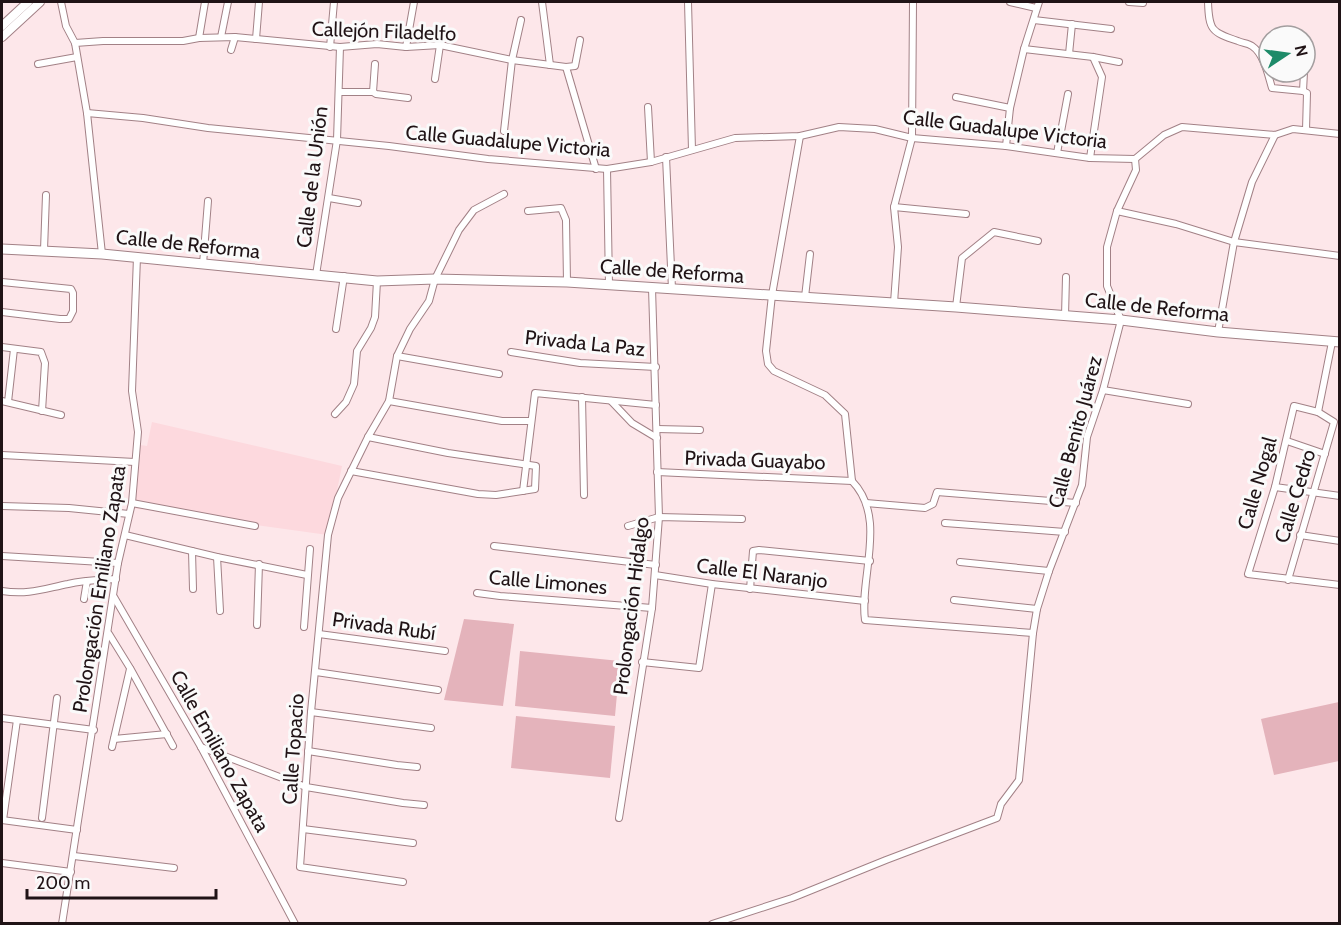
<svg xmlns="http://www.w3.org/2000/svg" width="1341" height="925" viewBox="0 0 1341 925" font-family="Cabin,sans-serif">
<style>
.built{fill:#fdd9de}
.pitch{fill:#e4b3bb}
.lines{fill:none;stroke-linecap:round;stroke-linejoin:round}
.minor-casing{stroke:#a28186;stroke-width:8}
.tertiary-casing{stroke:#a28186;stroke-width:10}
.secondary-casing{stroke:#a28186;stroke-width:11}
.minor{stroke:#fff;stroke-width:6}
.tertiary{stroke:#fff;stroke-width:8}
.secondary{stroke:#fff;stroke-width:9}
.labels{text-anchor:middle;stroke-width:6;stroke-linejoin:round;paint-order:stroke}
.street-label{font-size:20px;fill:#201316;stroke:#fafafa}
</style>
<rect width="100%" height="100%" fill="#fde7ea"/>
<path class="built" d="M 152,422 L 342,466 L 328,535 L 131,508 L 140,445 L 147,446 Z"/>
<g class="pitch">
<path d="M 464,619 L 514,624 L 503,706 L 444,700 Z"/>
<path d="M 520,651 L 620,661 L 615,716 L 515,706 Z"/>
<path d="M 1339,702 L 1339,761 L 1274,775 L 1261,719 Z"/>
<path d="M 516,716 L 615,726 L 610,778 L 511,768 Z"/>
</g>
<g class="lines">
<defs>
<g id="minor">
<path d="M 61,2 L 66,26 L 75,43 L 87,113 L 102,254"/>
<path d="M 542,2 L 550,65"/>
<path d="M 688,2 L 692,150"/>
<path d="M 1010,2 L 1036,8"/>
<path d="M 1129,2 L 1143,3"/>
<path d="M 1208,2 C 1209,30 1211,32 1238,41 C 1242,43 1248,43 1252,46 C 1264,54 1268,75 1272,88 L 1303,91"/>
<path d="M 1034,20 L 1111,29"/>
<path d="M 221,37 L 228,2"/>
<path d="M 199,38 L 205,2"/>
<path d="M 256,39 L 259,2"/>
<path d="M 75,43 L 103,41 L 183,41 L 199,38 L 235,37 L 340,47 L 377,44 L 406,47 L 440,45 L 512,60 L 566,67 L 575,66 L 580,40"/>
<path d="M 330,47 L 334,2"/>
<path d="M 406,47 L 414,2"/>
<path d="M 1024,49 L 1093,57 L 1119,62"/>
<path d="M 231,50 L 235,37"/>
<path d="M 1069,54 L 1072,24"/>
<path d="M 38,64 L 77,57"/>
<path d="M 566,67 L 596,169"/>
<path d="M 1304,72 L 1303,91 L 1307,93 L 1306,130"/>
<path d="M 435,79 L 440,45"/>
<path d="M 339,92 L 373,92 L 375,64"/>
<path d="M 373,92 L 376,94 L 408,98"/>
<path d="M 956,97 L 1010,108"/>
<path d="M 648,107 L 651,162"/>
<path d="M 87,113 L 143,118 L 208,128 L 389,146 L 488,159 L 607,169 L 651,162 L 735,138 L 800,136 L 839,127 L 875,129 L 912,138 L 1006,146 L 1090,158 L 1135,159 L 1164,135 L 1182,127 L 1275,135 L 1293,129 L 1340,134"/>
<path d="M 504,131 L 512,60 L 521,20"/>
<path d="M 800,136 L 772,295 L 766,351 L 768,364 L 774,371 L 825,395 L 845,414 L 852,481 C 888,518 859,577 865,620 L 1033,633"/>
<path d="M 1006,146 L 1010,108 L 1024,49 L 1039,2"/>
<path d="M 1057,153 L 1068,94"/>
<path d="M 666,157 L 672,289"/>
<path d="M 1090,158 L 1102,77 L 1093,57"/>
<path d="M 607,169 L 609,285"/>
<path d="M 329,198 L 358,203"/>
<path d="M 894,207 L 966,214"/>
<path d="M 528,211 L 561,208 L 566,220 L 567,282"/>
<path d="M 1117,211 L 1176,224 L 1234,242 L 1340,256"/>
<path d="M 44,250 L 46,195"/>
<path d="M 203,264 L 208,201"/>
<path d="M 316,275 L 337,140 L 340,47"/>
<path d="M 2,282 L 71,289 L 73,293 L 73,311 L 69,319 L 60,319 L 2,312"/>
<path d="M 805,297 L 810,254"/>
<path d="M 894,303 L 898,247 L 894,207 L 912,138 L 913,2"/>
<path d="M 956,307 L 962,258 L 994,232 L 1038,241"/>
<path d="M 1065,316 L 1066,277"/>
<path d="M 336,329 L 344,276"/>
<path d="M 1218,332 L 1234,242 L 1252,182 L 1275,135"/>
<path d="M 2,347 L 41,352 L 45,363 L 42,411"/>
<path d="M 511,352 L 580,363 L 656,367"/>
<path d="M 397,356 L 499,374"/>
<path d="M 1103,390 L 1188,404"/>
<path d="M 582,397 L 584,495"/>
<path d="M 2,401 L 61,415"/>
<path d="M 389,401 L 502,421 L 531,421"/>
<path d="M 611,401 L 632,423 L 657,438"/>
<path d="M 8,402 L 14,349"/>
<path d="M 1318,412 L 1332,342"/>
<path d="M 335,414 L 346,402 L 354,384 L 357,351 L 371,328 L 375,317 L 377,281"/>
<path d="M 657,429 L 700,430"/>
<path d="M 1287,441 L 1325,454"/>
<path d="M 2,455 L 135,462"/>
<path d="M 351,471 L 478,494 L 496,495 L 535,489 L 536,466 L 448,453 L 368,437"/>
<path d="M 657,472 L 852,481"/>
<path d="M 1275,487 L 1340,496"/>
<path d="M 523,491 L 535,393 L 656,405"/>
<path d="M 132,503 L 255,526"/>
<path d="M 866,503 L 925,508 L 933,504 L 937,492 L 1076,503"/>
<path d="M 2,506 L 69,508 L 129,514"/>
<path d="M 945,523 L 1065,532"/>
<path d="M 628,526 L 659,517 L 742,519"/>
<path d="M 125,535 L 217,557 L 307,575"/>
<path d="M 1300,535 L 1340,541"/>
<path d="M 494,546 L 656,565"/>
<path d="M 192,551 L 193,589"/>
<path d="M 2,556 L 118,563"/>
<path d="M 217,557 L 220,611"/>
<path d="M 960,562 L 1049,571"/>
<path d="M 655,575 L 712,584 L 865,601"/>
<path d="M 1288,580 L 1334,422 L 1318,412 L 1294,406 L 1275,487 L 1248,574 L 1340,585"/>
<path d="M 750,589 L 753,551 L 759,550 L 870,561"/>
<path d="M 2,591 C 28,595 43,589 68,584 C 84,580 100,580 116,579"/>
<path d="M 477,593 L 500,596 L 652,608"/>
<path d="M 114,597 L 201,747 L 295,924"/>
<path d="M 84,599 L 87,581"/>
<path d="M 954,600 L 1037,609"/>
<path d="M 257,625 L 259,564"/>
<path d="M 304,627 L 310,549"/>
<path d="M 109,634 L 130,668 L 173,746"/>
<path d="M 319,634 L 445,651"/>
<path d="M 642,662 L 699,668 L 712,584"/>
<path d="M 316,672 L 438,690"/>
<path d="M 311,712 L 431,728"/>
<path d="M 2,718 L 94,730"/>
<path d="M 114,739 L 167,734"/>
<path d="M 112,747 L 130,669"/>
<path d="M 201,747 L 306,787 L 403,803 L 424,805"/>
<path d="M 308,751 L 397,765 L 417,767"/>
<path d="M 42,818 L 57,698"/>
<path d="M 619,818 L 652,608 L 659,517 L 652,288"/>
<path d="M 2,820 L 77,830"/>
<path d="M 3,820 L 17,720"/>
<path d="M 303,829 L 413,843"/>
<path d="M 74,856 L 174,868"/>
<path d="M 2,863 L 71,872"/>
<path d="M 403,882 L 300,867 L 311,712 L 328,535 L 338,498 L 368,437 L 389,401 L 397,356 L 410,329 L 429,301 L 435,279 L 459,230 L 474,210 L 504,194"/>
<path d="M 62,924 L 118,563 L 132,503 L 138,432 L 132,391 L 137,257"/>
<path d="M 712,924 L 792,898 L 886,860 L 997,818 L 1001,804 L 1019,780 L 1033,633 L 1037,609 L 1049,571 L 1082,485 L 1087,437 L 1103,390 L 1121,320 L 1107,286 L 1107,247 L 1117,211 L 1136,170 L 1135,159"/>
</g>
<g id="tertiary">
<path d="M 2,26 L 28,2"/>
<path d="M 2,37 L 40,2"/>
</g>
<path id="secondary" d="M 2,249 L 102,254 L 377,281 L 435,279 L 567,282 L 956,307 L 1121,320 L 1218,332 L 1340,342"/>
</defs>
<use href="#minor" class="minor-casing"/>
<use href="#tertiary" class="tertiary-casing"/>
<use href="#secondary" class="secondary-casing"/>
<use href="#minor" class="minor"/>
<use href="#tertiary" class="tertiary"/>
<use href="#secondary" class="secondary"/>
</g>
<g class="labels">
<g class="street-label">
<text transform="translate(384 31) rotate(2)" y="7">Callejón Filadelfo</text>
<text transform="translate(1005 129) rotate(7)" y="7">Calle Guadalupe Victoria</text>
<text transform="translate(508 141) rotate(5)" y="7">Calle Guadalupe Victoria</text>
<text transform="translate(312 177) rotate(-83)" y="7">Calle de la Unión</text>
<text transform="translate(188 244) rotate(6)" y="7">Calle de Reforma</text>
<text transform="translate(672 271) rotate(4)" y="7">Calle de Reforma</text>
<text transform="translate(1157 307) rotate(6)" y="7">Calle de Reforma</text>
<text transform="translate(585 343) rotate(6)" y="7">Privada La Paz</text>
<text transform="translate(1075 432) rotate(-75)" y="7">Calle Benito Juárez</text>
<text transform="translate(755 460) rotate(2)" y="7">Privada Guayabo</text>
<text transform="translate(1257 483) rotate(-74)" y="7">Calle Nogal</text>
<text transform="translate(1295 496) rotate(-73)" y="7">Calle Cedro</text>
<text transform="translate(762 573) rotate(7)" y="7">Calle El Naranjo</text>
<text transform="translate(548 582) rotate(5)" y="7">Calle Limones</text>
<text transform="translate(99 589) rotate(-81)" y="7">Prolongación Emiliano Zapata</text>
<text transform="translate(631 606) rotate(-83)" y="7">Prolongación Hidalgo</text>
<text transform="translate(384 626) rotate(8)" y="7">Privada Rubí</text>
<text transform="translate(293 749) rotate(-86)" y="7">Calle Topacio</text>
<text transform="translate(220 751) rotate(61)" y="7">Calle Emiliano Zapata</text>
</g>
</g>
<rect width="1341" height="925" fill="none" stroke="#201316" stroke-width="6"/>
<g transform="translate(1287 54) rotate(77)"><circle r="28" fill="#fafafa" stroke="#a39e9f" stroke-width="1.5"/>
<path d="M0-4.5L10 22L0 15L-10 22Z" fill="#1e8b69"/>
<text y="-9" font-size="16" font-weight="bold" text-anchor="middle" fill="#201316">N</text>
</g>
<path d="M27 889v9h189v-9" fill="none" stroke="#201316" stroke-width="3"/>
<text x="36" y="889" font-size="18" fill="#201316" stroke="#fafafa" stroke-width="4.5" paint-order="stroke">200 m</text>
</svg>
